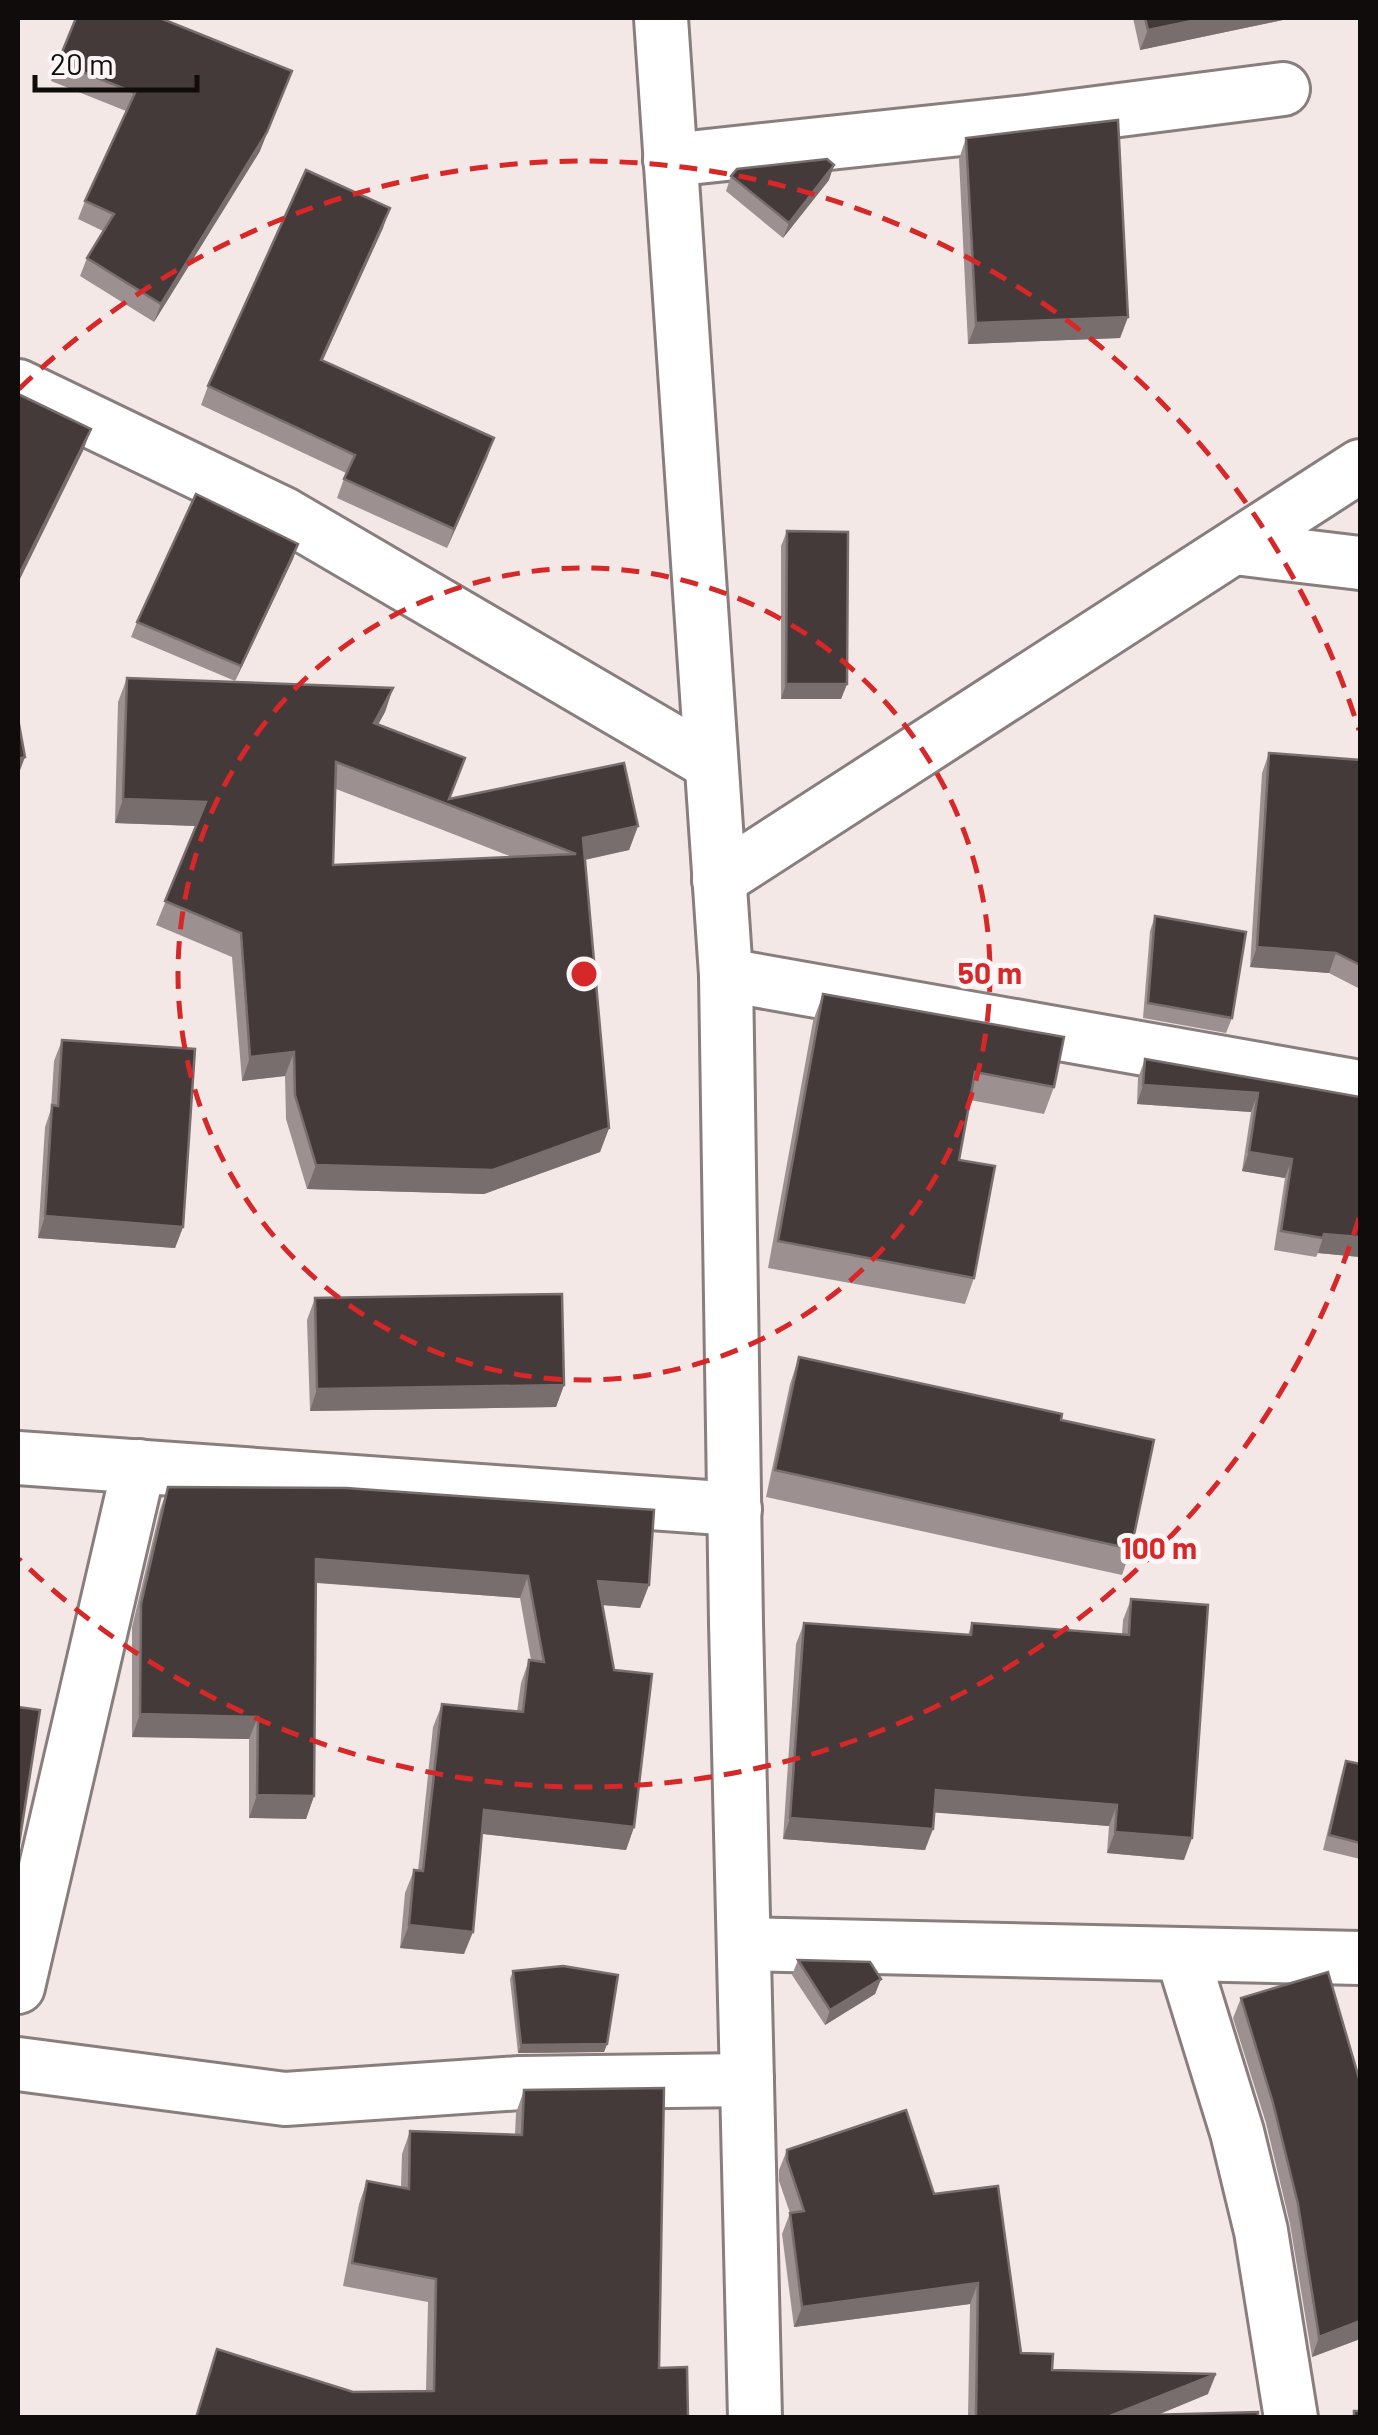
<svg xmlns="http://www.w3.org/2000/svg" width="1378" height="2435" viewBox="0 0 1378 2435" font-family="Barlow,sans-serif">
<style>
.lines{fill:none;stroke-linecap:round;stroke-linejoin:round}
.minor-casing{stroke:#887e7d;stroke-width:58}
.minor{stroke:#fff;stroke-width:52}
.wall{fill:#9c9190;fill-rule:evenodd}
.shaded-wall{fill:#786e6d}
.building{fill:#433a39;stroke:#786e6d;stroke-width:2.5;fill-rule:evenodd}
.ring{fill:none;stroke:#d62828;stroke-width:5;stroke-dasharray:18 12}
.centre{fill:#d62828;stroke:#fef6f6;stroke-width:5}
.ring-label{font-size:30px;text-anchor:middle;font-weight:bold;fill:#d62828;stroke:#fef6f6;stroke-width:10;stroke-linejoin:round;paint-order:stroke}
</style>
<rect width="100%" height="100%" fill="#f4e8e7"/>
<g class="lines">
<defs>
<g id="minor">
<path d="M 661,18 L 726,975 L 736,1623 L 755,2418"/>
<path d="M 670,160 L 1026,122 L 1283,89"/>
<path d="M 18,386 L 284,514 L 710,763"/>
<path d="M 1235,548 L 1360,563"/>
<path d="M 719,880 L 1360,466"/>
<path d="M 726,975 L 1360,1087"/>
<path d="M 18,1458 L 735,1509"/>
<path d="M 744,1944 L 1360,1958"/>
<path d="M 1182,1954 L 1237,2132 L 1261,2231 L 1291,2418"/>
<path d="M 18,1987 L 139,1466"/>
<path d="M 18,2064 L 285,2099 L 520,2083 L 747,2080"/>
</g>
</defs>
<use href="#minor" class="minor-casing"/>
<use href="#minor" class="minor"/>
</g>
<g class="wall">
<path d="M 76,18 L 260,151 L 154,322 L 80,276 L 87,258 L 103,231 L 78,219 L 85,201 L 126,111 L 51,81 Z"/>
<path d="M 1133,18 L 1292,18 L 1140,50 Z"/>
<path d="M 966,138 L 1128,317 L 1120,338 L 968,344 L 959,159 Z"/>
<path d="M 731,176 L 829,180 L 783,238 L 726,191 Z"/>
<path d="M 383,228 L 323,360 L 494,438 L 447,548 L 337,498 L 346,473 L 201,405 L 208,386 Z"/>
<path d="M 787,531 L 847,684 L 841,699 L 781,699 L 781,546 Z"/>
<path d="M 298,544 L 293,559 L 235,681 L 131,637 L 137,622 Z"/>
<path d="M 127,678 L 393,688 L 385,712 L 378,724 L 450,799 L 638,826 L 629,850 L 585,860 L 609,1128 L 600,1152 L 484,1194 L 307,1189 L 286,1119 L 285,1076 L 242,1081 L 232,957 L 156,925 L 196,826 L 115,823 L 118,702 ZM 336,789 L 430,825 L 512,857 L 333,865 Z"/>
<path d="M 1269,753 L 1360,760 L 1360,989 L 1329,973 L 1250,967 L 1262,773 Z"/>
<path d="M 1155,916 L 1232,1018 L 1226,1033 L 1143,1018 L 1150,931 Z"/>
<path d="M 823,994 L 1054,1087 L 1044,1114 L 970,1100 L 959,1160 L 974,1278 L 965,1304 L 768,1268 L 813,1021 Z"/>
<path d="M 62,1040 L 183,1227 L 175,1248 L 38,1238 L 45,1127 L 51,1109 L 54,1061 Z"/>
<path d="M 1145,1059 L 1360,1097 L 1360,1257 L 1318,1253 L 1316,1257 L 1274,1250 L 1285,1178 L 1242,1171 L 1251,1112 L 1137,1104 L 1138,1078 Z"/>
<path d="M 315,1298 L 564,1385 L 556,1407 L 310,1411 L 307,1320 Z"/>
<path d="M 799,1357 L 1061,1420 L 1131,1549 L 1122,1575 L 766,1497 L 790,1384 Z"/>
<path d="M 168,1487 L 649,1585 L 640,1608 L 602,1605 L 634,1827 L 626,1850 L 482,1834 L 464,1954 L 400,1948 L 405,1893 L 414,1870 L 418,1871 L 433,1727 L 442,1704 L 517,1712 L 521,1683 L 529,1660 L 531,1660 L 520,1598 L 316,1583 L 314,1796 L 306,1819 L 249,1818 L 249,1739 L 132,1737 L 132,1627 L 160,1510 Z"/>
<path d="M 1131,1599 L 1184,1860 L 1107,1853 L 1109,1826 L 934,1812 L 925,1850 L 783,1839 L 796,1644 L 804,1623 L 968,1635 L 972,1623 L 1122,1635 L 1123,1620 Z"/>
<path d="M 1346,1761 L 1360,1764 L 1360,1859 L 1323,1850 L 1341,1776 Z"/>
<path d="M 798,1960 L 881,1979 L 875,1994 L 825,2025 L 792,1975 Z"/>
<path d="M 513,1971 L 607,2044 L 604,2052 L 518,2053 L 510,1979 Z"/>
<path d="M 1241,1998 L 1360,2082 L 1360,2339 L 1312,2357 L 1290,2224 L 1266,2123 L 1233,2018 Z"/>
<path d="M 524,2090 L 659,2368 L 688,2418 L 195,2418 L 217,2349 L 353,2392 L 426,2391 L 428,2302 L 343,2286 L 359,2204 L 367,2181 L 401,2187 L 402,2154 L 410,2131 L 515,2134 L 516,2113 Z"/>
<path d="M 787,2150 L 934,2194 L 1021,2353 L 1052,2370 L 1208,2394 L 1157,2415 L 1258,2418 L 968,2418 L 970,2304 L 794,2327 L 782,2234 L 790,2213 L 779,2181 L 779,2170 Z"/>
</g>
<g class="shaded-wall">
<path d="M 1206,18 L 1292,18 L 1140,50 L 1148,30 Z"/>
<path d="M 292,71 L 260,151 L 154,322 L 161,304 Z"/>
<path d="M 834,165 L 829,180 L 783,238 L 789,223 Z"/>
<path d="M 390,208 L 383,228 L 314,379 L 321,360 Z"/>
<path d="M 1128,317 L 1120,338 L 968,344 L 976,323 Z"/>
<path d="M 91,429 L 83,451 L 18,583 L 18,577 Z"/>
<path d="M 494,438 L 487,458 L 447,548 L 454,529 Z"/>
<path d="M 298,544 L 293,559 L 235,681 L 241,666 Z"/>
<path d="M 786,684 L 847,684 L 841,699 L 781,699 Z"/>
<path d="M 393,688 L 385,712 L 366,747 L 374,723 Z"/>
<path d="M 25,757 L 19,773 L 18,773 L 18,759 Z"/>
<path d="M 123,799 L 206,802 L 197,826 L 115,823 Z"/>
<path d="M 638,826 L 629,850 L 574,862 L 583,838 Z"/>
<path d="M 1257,947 L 1336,953 L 1329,973 L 1250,967 Z"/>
<path d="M 294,1052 L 285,1076 L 242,1081 L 250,1057 Z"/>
<path d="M 1143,1085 L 1258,1093 L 1251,1112 L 1137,1104 Z"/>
<path d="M 609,1128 L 600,1152 L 484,1194 L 307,1189 L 316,1165 Z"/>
<path d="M 1249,1152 L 1292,1159 L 1285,1178 L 1242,1171 Z"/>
<path d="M 45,1216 L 183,1227 L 175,1248 L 38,1238 Z"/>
<path d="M 1324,1234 L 1360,1237 L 1360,1257 L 1318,1253 Z"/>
<path d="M 564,1385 L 556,1407 L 310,1411 L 317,1389 Z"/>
<path d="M 316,1559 L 528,1576 L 520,1598 L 308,1582 Z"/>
<path d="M 598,1581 L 649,1585 L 640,1608 L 590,1604 Z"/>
<path d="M 140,1714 L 258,1717 L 249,1739 L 132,1737 Z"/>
<path d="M 936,1790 L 1117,1805 L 1109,1826 L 928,1812 Z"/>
<path d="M 257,1795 L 314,1796 L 306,1819 L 249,1818 Z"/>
<path d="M 484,1810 L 634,1827 L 626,1850 L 475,1833 Z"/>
<path d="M 790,1818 L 933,1829 L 925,1850 L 783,1839 Z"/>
<path d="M 1115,1832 L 1192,1838 L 1184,1860 L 1107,1853 Z"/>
<path d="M 409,1925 L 473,1932 L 464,1954 L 400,1948 Z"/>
<path d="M 881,1979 L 875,1994 L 825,2025 L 830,2010 Z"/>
<path d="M 607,2044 L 604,2052 L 518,2053 L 521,2045 Z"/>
<path d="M 978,2283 L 970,2304 L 794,2327 L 802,2307 Z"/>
<path d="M 1360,2321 L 1360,2339 L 1312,2357 L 1319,2337 Z"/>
<path d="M 1216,2374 L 1208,2394 L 1150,2418 L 1110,2416 Z"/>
</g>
<g class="building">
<path d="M 76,18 L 160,18 L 292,71 L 267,132 L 161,304 L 87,258 L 114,214 L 85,201 L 135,93 L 58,62 Z"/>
<path d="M 1145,18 L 1206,18 L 1148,30 Z"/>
<path d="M 1118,120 L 1128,317 L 976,323 L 966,138 Z"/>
<path d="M 827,159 L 834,165 L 789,223 L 731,176 L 737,169 Z"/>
<path d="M 306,170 L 390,208 L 321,360 L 494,438 L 454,529 L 344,479 L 355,455 L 208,386 Z"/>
<path d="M 18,394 L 91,429 L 18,577 Z"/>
<path d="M 196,494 L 298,544 L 241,666 L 137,622 Z"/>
<path d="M 787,531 L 848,532 L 847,684 L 786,684 Z"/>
<path d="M 127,678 L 393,688 L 374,723 L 465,758 L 449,799 L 624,763 L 638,826 L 583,838 L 609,1128 L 493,1170 L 316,1165 L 295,1095 L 294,1052 L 250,1057 L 241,933 L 165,901 L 206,802 L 123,799 ZM 336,762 L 439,801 L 576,854 L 333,865 Z"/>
<path d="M 18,719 L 25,757 L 18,759 Z"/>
<path d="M 1269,753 L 1360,760 L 1360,965 L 1336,953 L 1257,947 Z"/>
<path d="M 1155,916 L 1246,932 L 1232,1018 L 1148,1003 Z"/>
<path d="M 823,994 L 1064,1037 L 1054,1087 L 975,1072 L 959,1160 L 995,1166 L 974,1278 L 778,1241 Z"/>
<path d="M 62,1040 L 195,1049 L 183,1227 L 45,1216 L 52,1105 L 58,1106 Z"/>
<path d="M 1145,1059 L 1360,1097 L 1360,1237 L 1324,1234 L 1323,1238 L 1281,1231 L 1292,1159 L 1249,1152 L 1258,1093 L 1143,1085 Z"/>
<path d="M 562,1294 L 564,1385 L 317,1389 L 315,1298 Z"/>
<path d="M 799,1357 L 1062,1414 L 1061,1420 L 1154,1440 L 1131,1549 L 775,1470 Z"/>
<path d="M 168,1487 L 346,1488 L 654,1510 L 649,1585 L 598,1581 L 614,1670 L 652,1674 L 634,1827 L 484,1810 L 473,1932 L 409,1925 L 414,1870 L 423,1871 L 442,1704 L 523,1712 L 529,1660 L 544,1662 L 528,1576 L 316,1559 L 314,1796 L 257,1795 L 258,1717 L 140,1714 L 141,1604 Z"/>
<path d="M 1131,1599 L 1208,1605 L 1192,1838 L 1115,1832 L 1117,1805 L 936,1790 L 933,1829 L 790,1818 L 804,1623 L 971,1635 L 972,1623 L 1129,1635 Z"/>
<path d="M 18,1707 L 40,1710 L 18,1851 Z"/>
<path d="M 1346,1761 L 1360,1764 L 1360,1843 L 1329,1835 Z"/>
<path d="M 798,1960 L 870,1962 L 881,1979 L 830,2010 Z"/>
<path d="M 563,1966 L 618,1975 L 607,2044 L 521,2045 L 513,1971 Z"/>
<path d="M 1328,1972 L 1360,2082 L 1360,2321 L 1319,2337 L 1298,2204 L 1273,2103 L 1241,1998 Z"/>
<path d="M 664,2088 L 659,2368 L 687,2367 L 688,2418 L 196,2418 L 217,2349 L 353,2392 L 434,2391 L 436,2279 L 352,2263 L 367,2181 L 409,2189 L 410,2131 L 522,2135 L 524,2090 Z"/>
<path d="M 906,2110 L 934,2194 L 998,2186 L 1021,2353 L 1053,2354 L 1052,2370 L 1216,2374 L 1110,2416 L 1258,2412 L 1258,2418 L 976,2418 L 978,2283 L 802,2307 L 790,2213 L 804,2211 L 787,2160 L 787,2150 Z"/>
<rect x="1354" y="2411" width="6" height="7"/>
</g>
<g class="ring">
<circle cx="584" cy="974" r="406"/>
<path d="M1359 1218A813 813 0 0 1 19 1559M19 389A813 813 0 0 1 1359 730"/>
</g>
<circle cx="584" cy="974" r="15" class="centre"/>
<g class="ring-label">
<text x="990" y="984">50 m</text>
<text x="1159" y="1559">100 m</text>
</g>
<rect width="1378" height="2435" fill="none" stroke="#100c0c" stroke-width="40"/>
<path d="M35 75v15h162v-15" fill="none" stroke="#100c0c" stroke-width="5"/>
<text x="50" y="75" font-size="30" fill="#100c0c" stroke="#fef6f6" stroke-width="8" paint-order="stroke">20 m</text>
</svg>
